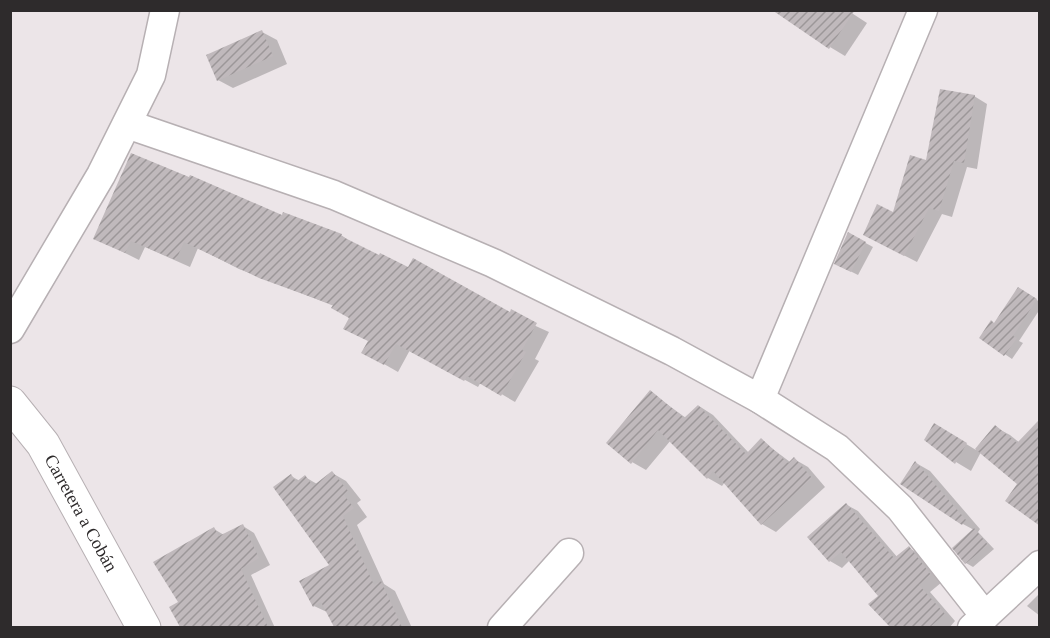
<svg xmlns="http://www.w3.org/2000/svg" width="1050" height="638" viewBox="0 0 1050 638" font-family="'Times New Roman',serif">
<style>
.shadow{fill:#0003}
.building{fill:url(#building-hatch)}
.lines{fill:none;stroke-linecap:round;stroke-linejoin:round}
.street-casing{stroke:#b7b0b3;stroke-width:31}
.secondary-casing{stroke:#b7b0b3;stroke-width:35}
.street{stroke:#fff;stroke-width:28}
.secondary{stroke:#fff;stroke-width:33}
.labels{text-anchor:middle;stroke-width:4.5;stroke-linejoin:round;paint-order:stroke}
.street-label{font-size:18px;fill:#2e2b2c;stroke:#fff}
</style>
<defs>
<pattern id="building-hatch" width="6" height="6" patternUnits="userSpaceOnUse" patternTransform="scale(1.5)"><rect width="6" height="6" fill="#c0b9bc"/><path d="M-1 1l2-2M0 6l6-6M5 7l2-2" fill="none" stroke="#9c9799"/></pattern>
</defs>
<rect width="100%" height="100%" fill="#ece5e8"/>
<g class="shadow">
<path d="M 847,10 L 867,23 L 845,56 L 830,47 Z"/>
<path d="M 262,32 L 277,40 L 287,64 L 233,88 L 218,80 Z"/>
<path d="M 974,96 L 987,104 L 977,169 L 967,167 L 952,217 L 942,214 L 917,262 L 878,242 L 927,162 Z"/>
<path d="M 283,217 L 341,235 L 354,244 L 549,332 L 535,359 L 539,361 L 515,402 L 481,382 L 478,387 L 410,350 L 398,372 L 377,360 L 369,342 L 350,318 L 334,306 L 239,269 L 198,248 L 190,267 L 145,247 L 139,260 L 95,238 Z"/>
<path d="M 849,234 L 873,247 L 858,275 L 836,264 Z"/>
<path d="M 1019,289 L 1040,302 L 1040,309 L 1019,341 L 1023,343 L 1012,359 L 981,338 L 995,325 Z"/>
<path d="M 650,392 L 686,418 L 699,406 L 713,415 L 749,453 L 761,440 L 790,462 L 794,459 L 808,467 L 825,487 L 776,532 L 762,524 L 725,482 L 722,486 L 708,478 L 671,440 L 646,470 L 632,462 Z"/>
<path d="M 935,425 L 976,450 L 995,427 L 1010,435 L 1020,443 L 1019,484 L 981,452 L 971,471 L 956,462 L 926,440 Z"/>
<path d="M 916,463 L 930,471 L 980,529 L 978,532 L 994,549 L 973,567 L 966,563 L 954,548 L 974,530 L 963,524 Z"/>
<path d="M 332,473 L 346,481 L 361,500 L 357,503 L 367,517 L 357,525 L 384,584 L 395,591 L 412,628 L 336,628 L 329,613 L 314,606 L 332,565 L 291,476 L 300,481 L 305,477 L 317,484 Z"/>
<path d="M 847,505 L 858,511 L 898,558 L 909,548 L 921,555 L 942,582 L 930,592 L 955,621 L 949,628 L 892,628 L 870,604 L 880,597 L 850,560 L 842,568 L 830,561 L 810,537 Z"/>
<path d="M 243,526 L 254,533 L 270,565 L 251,575 L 275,628 L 181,628 L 171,608 L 180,603 L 214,529 L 224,535 Z"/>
<path d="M 1040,593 L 1040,616 L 1027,606 Z"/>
</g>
<g class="building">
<path d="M 772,10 L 855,10 L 829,49 Z"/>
<path d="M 262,30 L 273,56 L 217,81 L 206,55 Z"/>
<path d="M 940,89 L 975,95 L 964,163 L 954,161 L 939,211 L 929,208 L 904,256 L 863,235 L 877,204 L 893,212 L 910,155 L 926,160 Z"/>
<path d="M 131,153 L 189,177 L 190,175 L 282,215 L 283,212 L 342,234 L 341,236 L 379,255 L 380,253 L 408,267 L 413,258 L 510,312 L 511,309 L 537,323 L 522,350 L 526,352 L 501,396 L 467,376 L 464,381 L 396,344 L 384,365 L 361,353 L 368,341 L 343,329 L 349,318 L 331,308 L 333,305 L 259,278 L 184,242 L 176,260 L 131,241 L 125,253 L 93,239 Z"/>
<path d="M 848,232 L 866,242 L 851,272 L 834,264 Z"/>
<path d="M 1018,287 L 1037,299 L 1013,336 L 1017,338 L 1004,356 L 979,338 L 991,320 L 994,323 Z"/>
<path d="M 650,390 L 684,418 L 698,405 L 746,454 L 761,438 L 788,463 L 794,457 L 812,478 L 761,525 L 713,471 L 707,479 L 658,430 L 631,464 L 606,443 Z"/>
<path d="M 1040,419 L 1040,526 L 1005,501 L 1017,484 L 975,449 L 995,425 L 1017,443 Z"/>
<path d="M 934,423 L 967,443 L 955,464 L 924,440 Z"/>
<path d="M 915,461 L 966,520 L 962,525 L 900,484 Z"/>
<path d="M 332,471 L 348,491 L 344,495 L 354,508 L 343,516 L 374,585 L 381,581 L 402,627 L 334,627 L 321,602 L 313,607 L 299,581 L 329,565 L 273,487 L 291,474 L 296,482 L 305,475 L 313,486 Z"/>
<path d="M 846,503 L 894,558 L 909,546 L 931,575 L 919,585 L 945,614 L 930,627 L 890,627 L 868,604 L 878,596 L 841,552 L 829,562 L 807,537 Z"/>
<path d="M 243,524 L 259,558 L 241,569 L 268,627 L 180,627 L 169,607 L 178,602 L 153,562 L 214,527 L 219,536 Z"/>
<path d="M 974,528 L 988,545 L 965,564 L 952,548 Z"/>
</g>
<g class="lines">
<defs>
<g id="street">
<path d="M 127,124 L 334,195 L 493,263 L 672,351 L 760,399 L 837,448 L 900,508 L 985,616"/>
<path d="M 10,329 L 101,175 L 151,75 L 165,10"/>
<path d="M 760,399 L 923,10"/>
<path d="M 502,628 L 569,553"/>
<path d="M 972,628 L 1040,565"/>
</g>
<path id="secondary" d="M 10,403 L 43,444 L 144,628"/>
</defs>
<use href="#street" class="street-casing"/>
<use href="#secondary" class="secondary-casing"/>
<use href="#street" class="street"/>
<use href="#secondary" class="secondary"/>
</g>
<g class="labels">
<g class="street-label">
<text transform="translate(81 513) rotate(61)" y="6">Carretera a Cobán</text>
</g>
</g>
<rect width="1050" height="638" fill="none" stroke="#2e2b2c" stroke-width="24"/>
</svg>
